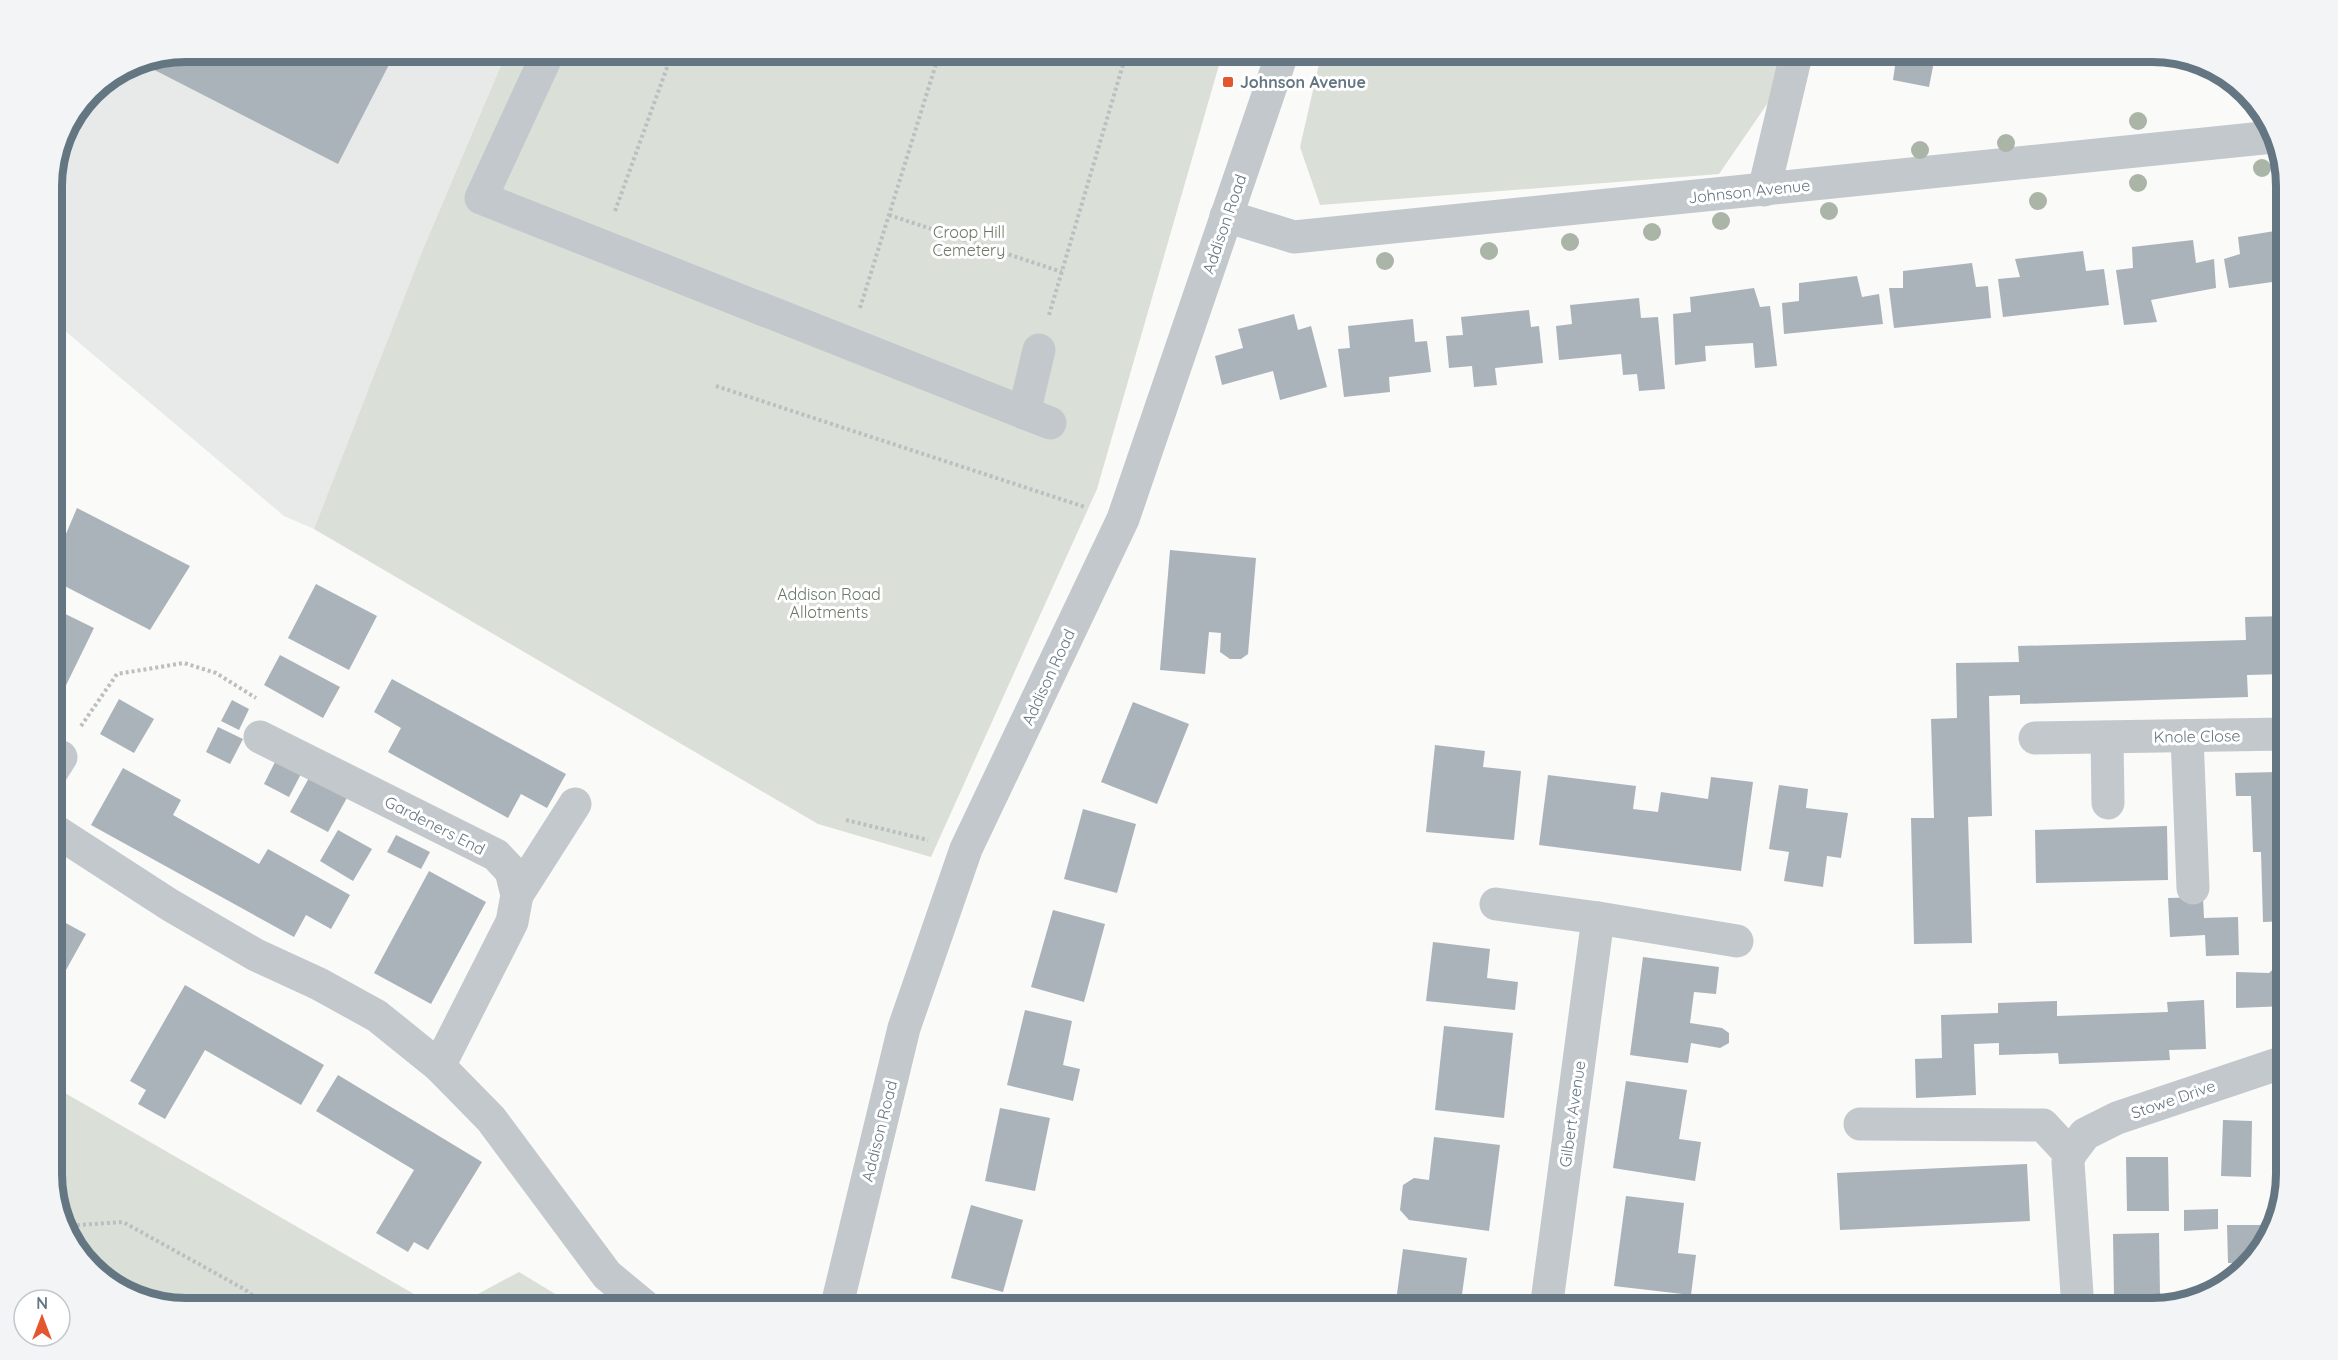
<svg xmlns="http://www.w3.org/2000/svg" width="2338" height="1360" viewBox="0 0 2338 1360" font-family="Quicksand,sans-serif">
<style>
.built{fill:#e8e9e9}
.green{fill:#dadfd7}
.building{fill:#aab3b9}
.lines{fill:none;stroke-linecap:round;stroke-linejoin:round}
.path{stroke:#bbbfc2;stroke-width:4;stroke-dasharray:3 3;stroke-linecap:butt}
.minor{stroke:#c3c8cc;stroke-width:33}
.tree{fill:#aab4a7}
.poi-dot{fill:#e4572e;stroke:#fff;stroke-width:2}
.labels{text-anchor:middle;stroke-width:6;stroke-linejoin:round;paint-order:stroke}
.poi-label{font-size:16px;font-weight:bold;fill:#657683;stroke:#fff;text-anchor:start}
.street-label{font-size:16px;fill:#657683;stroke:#fff}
.park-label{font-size:16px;fill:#687a64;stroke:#fff}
.rim{fill:none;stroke:#657683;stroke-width:8}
</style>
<rect width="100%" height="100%" fill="#fafaf8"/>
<path class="built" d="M 185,51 L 507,51 L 421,254 L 314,529 L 284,516 L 51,319 L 51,177 L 61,134 L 91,90 L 134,61 Z"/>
<g class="green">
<path d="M 507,51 L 1223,51 L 1097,489 L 931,857 L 818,824 L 314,529 L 421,254 Z"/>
<path d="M 1322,51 L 1783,51 L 1774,94 L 1719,174 L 1320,205 L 1300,147 Z"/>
<path d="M 51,1085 L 440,1309 L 185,1309 L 118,1291 L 73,1249 L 51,1183 Z"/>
<path d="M 519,1272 L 580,1309 L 450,1309 Z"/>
</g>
<g class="building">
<path d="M 185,51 L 396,51 L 338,164 L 137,61 Z"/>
<path d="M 1877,51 L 1936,51 L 1929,87 L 1893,80 L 1895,66 L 1875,63 Z"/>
<path d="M 2287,229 L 2287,280 L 2229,288 L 2224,259 L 2240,254 L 2238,237 Z"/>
<path d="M 2193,240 L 2196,263 L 2214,259 L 2216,288 L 2151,300 L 2157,322 L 2124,325 L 2116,270 L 2133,268 L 2132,247 Z"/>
<path d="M 2083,251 L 2086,271 L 2104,269 L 2109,305 L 2003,317 L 1998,279 L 2020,277 L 2015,259 Z"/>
<path d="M 1972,263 L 1976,287 L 1988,286 L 1991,318 L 1894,328 L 1889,288 L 1903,288 L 1903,271 Z"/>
<path d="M 1857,276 L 1862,297 L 1879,294 L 1883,324 L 1784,334 L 1782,303 L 1799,301 L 1799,283 Z"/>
<path d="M 1754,288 L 1760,307 L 1770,306 L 1777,366 L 1755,368 L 1753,343 L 1705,346 L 1706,361 L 1675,365 L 1673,314 L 1691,312 L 1690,297 Z"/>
<path d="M 1639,298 L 1641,318 L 1658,317 L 1665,389 L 1639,391 L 1637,374 L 1623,375 L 1621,354 L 1559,360 L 1556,326 L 1572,324 L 1570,305 Z"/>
<path d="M 1529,310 L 1531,327 L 1539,326 L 1543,363 L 1495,368 L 1497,385 L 1474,387 L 1472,366 L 1449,368 L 1446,336 L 1463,335 L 1461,317 Z"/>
<path d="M 1294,314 L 1298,330 L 1311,326 L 1327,387 L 1280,400 L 1273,371 L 1222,385 L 1215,356 L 1243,348 L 1238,329 Z"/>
<path d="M 1413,319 L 1415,342 L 1427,341 L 1431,372 L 1389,377 L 1390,392 L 1344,397 L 1338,349 L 1350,348 L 1348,326 Z"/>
<path d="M 77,508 L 190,566 L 150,630 L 51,579 L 51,569 Z"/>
<path d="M 1170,550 L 1256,558 L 1248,654 L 1241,659 L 1230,659 L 1220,652 L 1221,633 L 1209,632 L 1205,674 L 1160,670 Z"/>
<path d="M 316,584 L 377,616 L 349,670 L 288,638 Z"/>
<path d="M 51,607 L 94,628 L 51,716 Z"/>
<path d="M 2287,616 L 2287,674 L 2247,675 L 2248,697 L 2020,704 L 2020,695 L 1989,696 L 1992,816 L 1968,817 L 1972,943 L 1914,944 L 1911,818 L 1934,818 L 1931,719 L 1957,718 L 1956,663 L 2019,662 L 2018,646 L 2246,640 L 2245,617 Z"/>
<path d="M 280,655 L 340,687 L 323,718 L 264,685 Z"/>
<path d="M 392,679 L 566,774 L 547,808 L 521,794 L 508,818 L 388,752 L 401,728 L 374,712 Z"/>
<path d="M 119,699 L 154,719 L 134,753 L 100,734 Z"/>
<path d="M 232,700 L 249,709 L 239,730 L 221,721 Z"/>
<path d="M 1133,702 L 1189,724 L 1157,804 L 1101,782 Z"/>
<path d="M 218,727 L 243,739 L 230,764 L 206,752 Z"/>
<path d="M 1435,745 L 1485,751 L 1483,767 L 1521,771 L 1514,840 L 1426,832 Z"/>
<path d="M 277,758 L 302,772 L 289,797 L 264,784 Z"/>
<path d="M 123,768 L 181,800 L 173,815 L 259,864 L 268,849 L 350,895 L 331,929 L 306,915 L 294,937 L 91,825 Z"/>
<path d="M 2278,772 L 2278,789 L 2287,789 L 2287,921 L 2263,922 L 2261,852 L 2253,852 L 2251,796 L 2236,796 L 2235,773 Z"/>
<path d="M 1548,775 L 1636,786 L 1633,809 L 1658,812 L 1661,792 L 1708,799 L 1711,777 L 1753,782 L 1741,871 L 1539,845 Z"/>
<path d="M 310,776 L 348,796 L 328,832 L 290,812 Z"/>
<path d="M 1779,785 L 1808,789 L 1806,808 L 1848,813 L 1841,858 L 1827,856 L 1823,887 L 1784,881 L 1789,852 L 1769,849 Z"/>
<path d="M 1083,809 L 1136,824 L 1117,893 L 1064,879 Z"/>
<path d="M 2167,826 L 2168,880 L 2036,883 L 2035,830 Z"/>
<path d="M 338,830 L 372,849 L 353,881 L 320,861 Z"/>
<path d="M 396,835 L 430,852 L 421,869 L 387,852 Z"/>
<path d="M 429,871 L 486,902 L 431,1004 L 374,973 Z"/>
<path d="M 2203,897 L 2204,918 L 2238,917 L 2239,955 L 2206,956 L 2205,935 L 2170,937 L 2168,898 Z"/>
<path d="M 1053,910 L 1105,924 L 1084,1002 L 1031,987 Z"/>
<path d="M 51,915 L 86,934 L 51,997 Z"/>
<path d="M 1433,942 L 1490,949 L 1487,978 L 1518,982 L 1515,1010 L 1426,1001 Z"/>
<path d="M 1643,957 L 1719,967 L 1716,994 L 1694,992 L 1690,1023 L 1722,1028 L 1729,1033 L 1729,1043 L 1720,1048 L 1691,1043 L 1688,1063 L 1630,1055 Z"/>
<path d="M 2287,957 L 2287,1006 L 2236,1008 L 2236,972 L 2269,973 Z"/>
<path d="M 185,985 L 324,1065 L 301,1105 L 205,1050 L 165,1119 L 138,1104 L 146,1090 L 130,1081 Z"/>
<path d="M 2204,1000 L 2206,1049 L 2169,1050 L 2170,1060 L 2059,1064 L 2058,1053 L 1999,1055 L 1999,1043 L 1974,1044 L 1976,1095 L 1916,1098 L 1915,1059 L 1942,1058 L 1941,1015 L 1998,1013 L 1998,1003 L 2057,1001 L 2057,1016 L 2168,1012 L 2167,1002 Z"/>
<path d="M 1025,1010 L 1072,1021 L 1063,1065 L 1080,1069 L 1073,1101 L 1007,1085 Z"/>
<path d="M 1444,1026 L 1513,1033 L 1504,1118 L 1435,1110 Z"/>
<path d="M 338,1075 L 482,1162 L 428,1250 L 414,1242 L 408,1252 L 376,1233 L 414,1170 L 316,1111 Z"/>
<path d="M 1626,1081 L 1687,1090 L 1679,1139 L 1701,1142 L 1695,1181 L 1613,1168 Z"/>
<path d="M 1000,1108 L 1050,1118 L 1035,1191 L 985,1181 Z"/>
<path d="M 2223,1120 L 2252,1121 L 2251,1177 L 2221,1176 Z"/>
<path d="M 1434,1137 L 1500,1145 L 1489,1231 L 1409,1220 L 1400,1210 L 1403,1185 L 1414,1178 L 1429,1180 Z"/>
<path d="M 2126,1157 L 2168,1157 L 2169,1211 L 2127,1211 Z"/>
<path d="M 2027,1164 L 2030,1221 L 1840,1230 L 1837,1173 Z"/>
<path d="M 1626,1196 L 1684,1203 L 1678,1253 L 1696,1255 L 1691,1295 L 1614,1286 Z"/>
<path d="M 971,1205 L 1023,1220 L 1003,1292 L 951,1278 Z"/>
<path d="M 2218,1209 L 2218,1229 L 2184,1231 L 2184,1210 Z"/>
<path d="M 2227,1225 L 2274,1225 L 2269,1242 L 2248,1263 L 2228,1263 Z"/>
<path d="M 2159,1233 L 2160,1295 L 2114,1296 L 2113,1234 Z"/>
<path d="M 1403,1249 L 1467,1258 L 1460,1309 L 1395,1309 Z"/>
<path d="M 1905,1302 L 1968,1302 L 1968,1309 L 1906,1309 Z"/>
</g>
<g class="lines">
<g class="path">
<path d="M 615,211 L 673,51"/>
<path d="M 889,215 L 1062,272"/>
<path d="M 860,308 L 940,51"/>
<path d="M 1049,315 L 1127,51"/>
<path d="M 716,386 L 1085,507"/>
<path d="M 81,726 L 117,674 L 184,663 L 216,673 L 256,698"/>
<path d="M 846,820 L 928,840"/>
<path d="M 65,1226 L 123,1222 L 244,1289 L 271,1309"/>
</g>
<g class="minor">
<path d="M 549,51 L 481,198 L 1050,423"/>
<path d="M 1764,190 L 1797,51"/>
<path d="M 1226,216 L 1294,237 L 2273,137"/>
<path d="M 1024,413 L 1039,350"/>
<path d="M 2187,736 L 2193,888"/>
<path d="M 260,737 L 496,855 L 511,871 L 517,895 L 512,922 L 439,1066"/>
<path d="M 2035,738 L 2287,734"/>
<path d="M 2107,738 L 2108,803"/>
<path d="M 51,773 L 61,757"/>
<path d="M 51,828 L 170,905 L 256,955 L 319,984 L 377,1016 L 439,1066 L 491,1119 L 607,1275 L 648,1309"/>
<path d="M 517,895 L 575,804"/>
<path d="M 1496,904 L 1598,918 L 1737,941"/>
<path d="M 1860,1124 L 2043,1125 L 2070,1154"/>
<path d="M 836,1309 L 904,1028 L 966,849 L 1123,519 L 1283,51"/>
<path d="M 1546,1309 L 1598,918"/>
<path d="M 2078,1309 L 2068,1162 L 2070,1154 L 2085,1134 L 2117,1118 L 2287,1061"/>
</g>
</g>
<g class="tree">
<circle cx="2138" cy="121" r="9"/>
<circle cx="2006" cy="143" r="9"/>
<circle cx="1920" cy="150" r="9"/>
<circle cx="2262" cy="168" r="9"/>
<circle cx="2138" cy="183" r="9"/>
<circle cx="2038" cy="201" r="9"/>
<circle cx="1829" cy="211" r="9"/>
<circle cx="1721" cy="221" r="9"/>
<circle cx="1652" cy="232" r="9"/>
<circle cx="1570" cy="242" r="9"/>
<circle cx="1489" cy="251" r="9"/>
<circle cx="1385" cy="261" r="9"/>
</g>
<rect class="poi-dot" x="1222" y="76" width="12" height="12" rx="3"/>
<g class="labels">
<g class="poi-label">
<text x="1240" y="88">Johnson Avenue</text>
</g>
<g class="street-label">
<text transform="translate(1749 191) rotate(-6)" y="6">Johnson Avenue</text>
<text transform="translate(1224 224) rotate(-71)" y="6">Addison Road</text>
<text transform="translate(1048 677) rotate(-65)" y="6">Addison Road</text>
<text transform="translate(2197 736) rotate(-1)" y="6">Knole Close</text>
<text transform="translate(435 825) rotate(27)" y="6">Gardeners End</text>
<text transform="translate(2173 1099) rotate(-19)" y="6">Stowe Drive</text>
<text transform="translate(1572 1114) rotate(-82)" y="6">Gilbert Avenue</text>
<text transform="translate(879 1131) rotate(-76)" y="6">Addison Road</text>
</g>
<g class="park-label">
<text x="969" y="238">Croop Hill<tspan x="969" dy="18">Cemetery</tspan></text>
<text x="829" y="600">Addison Road<tspan x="829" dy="18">Allotments</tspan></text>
</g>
</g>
<path d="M0 0H2338V1360H0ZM186 62H2152A124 124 0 0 1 2276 186V1174A124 124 0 0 1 2152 1298H186A124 124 0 0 1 62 1174V186A124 124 0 0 1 186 62Z" fill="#f3f4f5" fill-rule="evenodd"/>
<path class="rim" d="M186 62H2152A124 124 0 0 1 2276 186V1174A124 124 0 0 1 2152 1298H186A124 124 0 0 1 62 1174V186A124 124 0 0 1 186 62Z"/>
<g transform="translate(42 1318)"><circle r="28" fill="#ffffff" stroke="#c1c8cd" stroke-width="1.5"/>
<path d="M0-4.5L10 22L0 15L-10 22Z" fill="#e4572e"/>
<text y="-9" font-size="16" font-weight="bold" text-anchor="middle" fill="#657683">N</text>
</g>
</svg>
